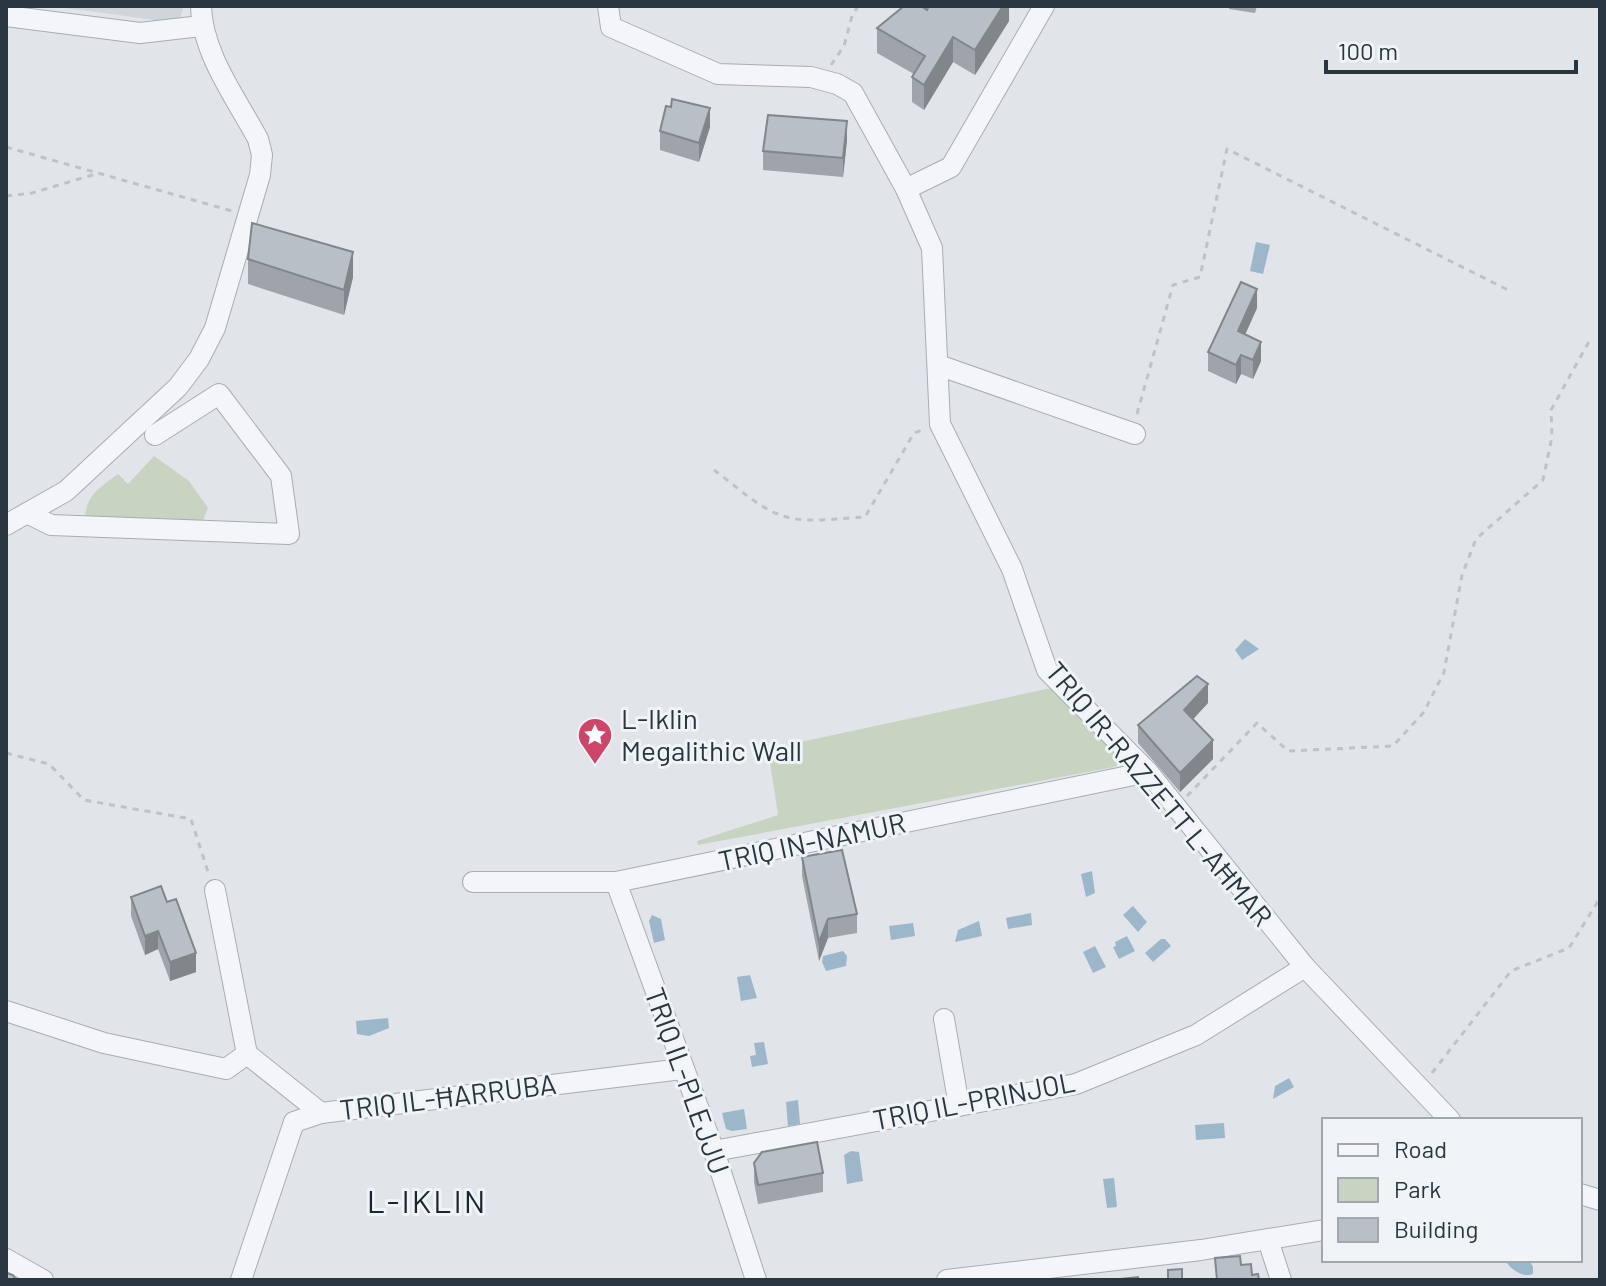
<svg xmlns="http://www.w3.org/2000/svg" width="1606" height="1286" viewBox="0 0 1606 1286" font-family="Barlow,sans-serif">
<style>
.built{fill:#cfd5db}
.green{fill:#c8d3c2}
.water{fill:#9cb7ca}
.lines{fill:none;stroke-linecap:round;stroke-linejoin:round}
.minor-casing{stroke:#a6adb4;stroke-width:22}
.path{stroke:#bec3c8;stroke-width:3;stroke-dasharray:6 6;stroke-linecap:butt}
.minor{stroke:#f3f5f8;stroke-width:20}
.wall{fill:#9ea4aa}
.shaded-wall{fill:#81868b}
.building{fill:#b8bfc6;stroke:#81868b;stroke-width:2}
.labels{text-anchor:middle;stroke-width:6;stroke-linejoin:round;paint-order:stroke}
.poi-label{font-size:28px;fill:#293541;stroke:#f0f4f7;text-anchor:start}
.street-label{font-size:28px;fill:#293541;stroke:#f0f4f7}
.quarter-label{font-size:32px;letter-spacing:2px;fill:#1b2632;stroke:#f0f4f7}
</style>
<rect width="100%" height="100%" fill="#e1e5ea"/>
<path class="built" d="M 51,6 L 184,6 L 178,23 Z"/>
<g class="green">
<path d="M 154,456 L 189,481 L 208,508 L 202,523 L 85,518 C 86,495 101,487 118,474 L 128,484 Z"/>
<path d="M 1056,687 L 1129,759 L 1114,767 L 698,845 L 697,841 L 778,815 L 768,749 Z"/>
</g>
<g class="water">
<path d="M 1256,242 L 1270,245 L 1263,274 L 1250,271 Z"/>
<path d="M 1245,639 L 1259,649 L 1242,660 L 1235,650 Z"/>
<path d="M 1092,871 L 1095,893 L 1086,897 L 1081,874 Z"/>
<path d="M 1133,906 L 1147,922 L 1138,932 L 1123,915 Z"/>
<path d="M 1031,913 L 1032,925 L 1008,929 L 1006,918 Z"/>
<path d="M 652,915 L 661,919 L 665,940 L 654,943 L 649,921 Z"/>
<path d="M 979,921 L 982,936 L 955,942 L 958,930 Z"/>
<path d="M 913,923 L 915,936 L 891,940 L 889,926 Z"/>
<path d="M 1127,936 L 1135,951 L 1119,959 L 1113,947 L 1116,946 L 1115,942 Z"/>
<path d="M 1161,939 L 1165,939 L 1171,946 L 1153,962 L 1145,953 Z"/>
<path d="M 1095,946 L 1106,967 L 1093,973 L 1083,952 Z"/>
<path d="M 843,951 L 847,956 L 846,966 L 826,971 L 822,962 L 823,956 Z"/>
<path d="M 750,975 L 757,998 L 741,1001 L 737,977 Z"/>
<path d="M 388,1018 L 389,1028 L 369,1036 L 357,1034 L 356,1021 Z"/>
<path d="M 764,1042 L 768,1064 L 752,1067 L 750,1056 L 756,1055 L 754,1043 Z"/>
<path d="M 1289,1078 L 1294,1087 L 1273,1099 L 1275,1086 Z"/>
<path d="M 798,1100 L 800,1124 L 788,1126 L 786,1102 Z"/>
<path d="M 744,1109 L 747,1129 L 732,1131 L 726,1129 L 722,1113 Z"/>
<path d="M 1224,1123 L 1225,1138 L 1196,1140 L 1195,1125 Z"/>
<path d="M 851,1151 L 859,1152 L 863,1181 L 847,1184 L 844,1155 Z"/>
<path d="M 1114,1178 L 1117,1207 L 1107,1208 L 1103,1179 Z"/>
<path d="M 1505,1260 L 1529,1260 L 1533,1267 L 1533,1274 C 1522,1278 1510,1269 1505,1260 Z"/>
</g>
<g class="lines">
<defs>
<g id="minor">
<path d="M 608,6 L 611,27 L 718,74 L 811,77 L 837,84 L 853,93 L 906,189 L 932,248 L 940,424 L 1012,569 L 1047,670 L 1148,772 L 1305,967 L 1450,1120"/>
<path d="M 6,16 L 140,33 L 201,26"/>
<path d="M 906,189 L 951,167 L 1044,6"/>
<path d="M 938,365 L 1135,434"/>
<path d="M 27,513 L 51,525 L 289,534 L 281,476 L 219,394 L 155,435"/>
<path d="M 6,525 L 66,491 L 178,387 L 199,359 L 215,328 L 260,175 L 262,155 L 258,139 C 236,98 202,53 201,6"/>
<path d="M 473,882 L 616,882 L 1148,772"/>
<path d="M 616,882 L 714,1151 L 756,1280"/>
<path d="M 215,890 L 247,1054"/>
<path d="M 6,1011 L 104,1043 L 226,1069 L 247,1054 L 321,1113"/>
<path d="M 944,1019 L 959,1106"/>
<path d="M 714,1151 L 1076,1084 L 1196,1035 L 1305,967"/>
<path d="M 1580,1194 L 1600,1200"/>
<path d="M 1268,1240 L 1281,1280"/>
<path d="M 6,1259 L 43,1280"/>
<path d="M 241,1280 L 294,1122 L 321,1113 L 682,1069"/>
<path d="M 947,1280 L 1201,1250 L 1324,1230"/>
</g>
</defs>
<use href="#minor" class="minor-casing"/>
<g class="path">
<path d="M 831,65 L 844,46 L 852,16 L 858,6"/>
<path d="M 6,147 L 232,211"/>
<path d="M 6,196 L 32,193 L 99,173"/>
<path d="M 1137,414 L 1173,285 L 1200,277 L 1227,149 L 1510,291"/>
<path d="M 714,470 C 735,485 758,508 783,516 C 807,524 840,518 865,517 L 914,433 L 925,429"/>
<path d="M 6,753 L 49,764 L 84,800 L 191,819 L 209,875"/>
<path d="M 1187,796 L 1257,723 L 1288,751 L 1393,746 L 1424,712 L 1444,672 L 1462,575 L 1476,539 L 1543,480 L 1552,437 L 1551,410 L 1591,338"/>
<path d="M 1432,1073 L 1511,971 L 1569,948 L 1600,898"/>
</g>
<use href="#minor" class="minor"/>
</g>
<g class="wall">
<path d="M 1009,6 L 1009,21 L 975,75 L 953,62 L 924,110 L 912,102 L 912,77 L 914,74 L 877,53 L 877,28 L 927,10 Z"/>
<path d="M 1229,6 L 1257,6 L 1255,13 L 1229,9 Z"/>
<path d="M 671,107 L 710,127 L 699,162 L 660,150 L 660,131 Z"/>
<path d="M 847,140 L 843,177 L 763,170 L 763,151 Z"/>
<path d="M 248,259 L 353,277 L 344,315 L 248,284 Z"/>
<path d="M 1257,308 L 1245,335 L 1261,361 L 1253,379 L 1241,374 L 1236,384 L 1208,371 L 1208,352 Z"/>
<path d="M 1208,703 L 1193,719 L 1213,759 L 1180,792 L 1138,743 L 1138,725 Z"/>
<path d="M 802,857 L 857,914 L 857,933 L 828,938 L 819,961 L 802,876 Z"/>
<path d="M 131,897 L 167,902 L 196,972 L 170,981 L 158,949 L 145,955 L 131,916 Z"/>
<path d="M 754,1163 L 823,1173 L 823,1192 L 758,1204 L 754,1182 Z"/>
</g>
<g class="shaded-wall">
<path d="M 1003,6 L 1009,6 L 1009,21 L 975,75 L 975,50 Z"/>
<path d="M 953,37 L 953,62 L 924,110 L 924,85 Z"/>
<path d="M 710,108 L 710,127 L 699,162 L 699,143 Z"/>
<path d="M 847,121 L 847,140 L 843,177 L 843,158 Z"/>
<path d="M 353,252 L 353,277 L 344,315 L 344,290 Z"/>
<path d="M 1257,289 L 1257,308 L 1238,350 L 1238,331 Z"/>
<path d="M 1261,342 L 1261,361 L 1253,379 L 1253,360 Z"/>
<path d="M 1241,355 L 1241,374 L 1236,384 L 1236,365 Z"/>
<path d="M 1208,684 L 1208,703 L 1184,729 L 1184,710 Z"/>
<path d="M 1213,740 L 1213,759 L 1180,792 L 1180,773 Z"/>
<path d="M 828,919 L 828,938 L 819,961 L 819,942 Z"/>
<path d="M 158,931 L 158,949 L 145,955 L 145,936 Z"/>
<path d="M 196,953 L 196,972 L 170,981 L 170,962 Z"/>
</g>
<g class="building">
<path d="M 904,6 L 921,6 L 927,10 L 929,6 L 1003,6 L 975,50 L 953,37 L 924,85 L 912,77 L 925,56 L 877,28 Z"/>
<path d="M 672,99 L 710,108 L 699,143 L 660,131 L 666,106 L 671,107 Z"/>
<path d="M 768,115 L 847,121 L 843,158 L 763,151 Z"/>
<path d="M 252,223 L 353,252 L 344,290 L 248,259 Z"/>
<path d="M 1241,282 L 1257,289 L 1238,331 L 1261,342 L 1253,360 L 1241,355 L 1236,365 L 1208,352 Z"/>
<path d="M 1197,676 L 1208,684 L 1184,710 L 1213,740 L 1180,773 L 1138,725 Z"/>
<path d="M 842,850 L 857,914 L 828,919 L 819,942 L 802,857 Z"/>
<path d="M 161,886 L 167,902 L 176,899 L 196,953 L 170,962 L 158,931 L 145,936 L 131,897 Z"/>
<path d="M 817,1142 L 823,1173 L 758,1185 L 754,1163 L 762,1152 Z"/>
<path d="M 1240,1256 L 1241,1265 L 1251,1264 L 1252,1275 L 1258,1274 L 1259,1280 L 1217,1280 L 1215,1258 Z"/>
<path d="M 1182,1269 L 1182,1280 L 1168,1280 L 1168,1270 Z"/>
<path d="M 6,1273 L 13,1275 L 16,1280 L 6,1280 Z"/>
<path d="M 1138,1277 L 1138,1280 L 1121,1280 L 1121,1279 Z"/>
</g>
<defs>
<symbol id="sight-pin" viewBox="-11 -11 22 30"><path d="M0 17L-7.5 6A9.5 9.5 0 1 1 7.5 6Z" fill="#cf456a" stroke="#f0f4f7"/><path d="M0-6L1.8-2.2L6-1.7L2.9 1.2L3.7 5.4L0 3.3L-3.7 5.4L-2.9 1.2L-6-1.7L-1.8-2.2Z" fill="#fff"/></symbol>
</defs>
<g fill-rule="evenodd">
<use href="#sight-pin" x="575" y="715" width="40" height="54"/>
</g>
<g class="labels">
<g class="poi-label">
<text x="621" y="729">L-Iklin<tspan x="621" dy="32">Megalithic Wall</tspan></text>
</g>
<g class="street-label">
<text transform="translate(1159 794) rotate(50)" y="10">TRIQ IR-RAZZETT L-AĦMAR</text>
<text transform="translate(812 842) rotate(-12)" y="10">TRIQ IN-NAMUR</text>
<text transform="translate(687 1081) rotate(70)" y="10">TRIQ IL-PLEJJU</text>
<text transform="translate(448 1097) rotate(-7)" y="10">TRIQ IL-ĦARRUBA</text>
<text transform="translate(974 1101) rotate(-11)" y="10">TRIQ IL-PRINJOL</text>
</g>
<g class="quarter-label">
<text x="427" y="1213">L-IKLIN</text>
</g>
</g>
<rect width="1606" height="1286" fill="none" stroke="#293541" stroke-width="16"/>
<rect x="1322" y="1118" width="260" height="144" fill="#f0f4f7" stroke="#a0a8ae" stroke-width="2"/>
<rect x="1338" y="1144" width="40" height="12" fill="#f3f5f8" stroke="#a0a8ae" stroke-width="2"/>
<text x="1394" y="1158" font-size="24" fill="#293541">Road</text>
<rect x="1338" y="1178" width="40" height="24" fill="#c8d3c2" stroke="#a0a8ae" stroke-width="2"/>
<text x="1394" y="1198" font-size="24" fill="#293541">Park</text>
<rect x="1338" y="1218" width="40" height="24" fill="#b8bfc6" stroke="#a0a8ae" stroke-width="2"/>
<text x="1394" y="1238" font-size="24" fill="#293541">Building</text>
<path d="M1326 60v12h250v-12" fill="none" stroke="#293541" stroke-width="4"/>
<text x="1338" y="60" font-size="24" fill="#293541" stroke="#f0f4f7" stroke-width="6" paint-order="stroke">100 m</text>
</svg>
